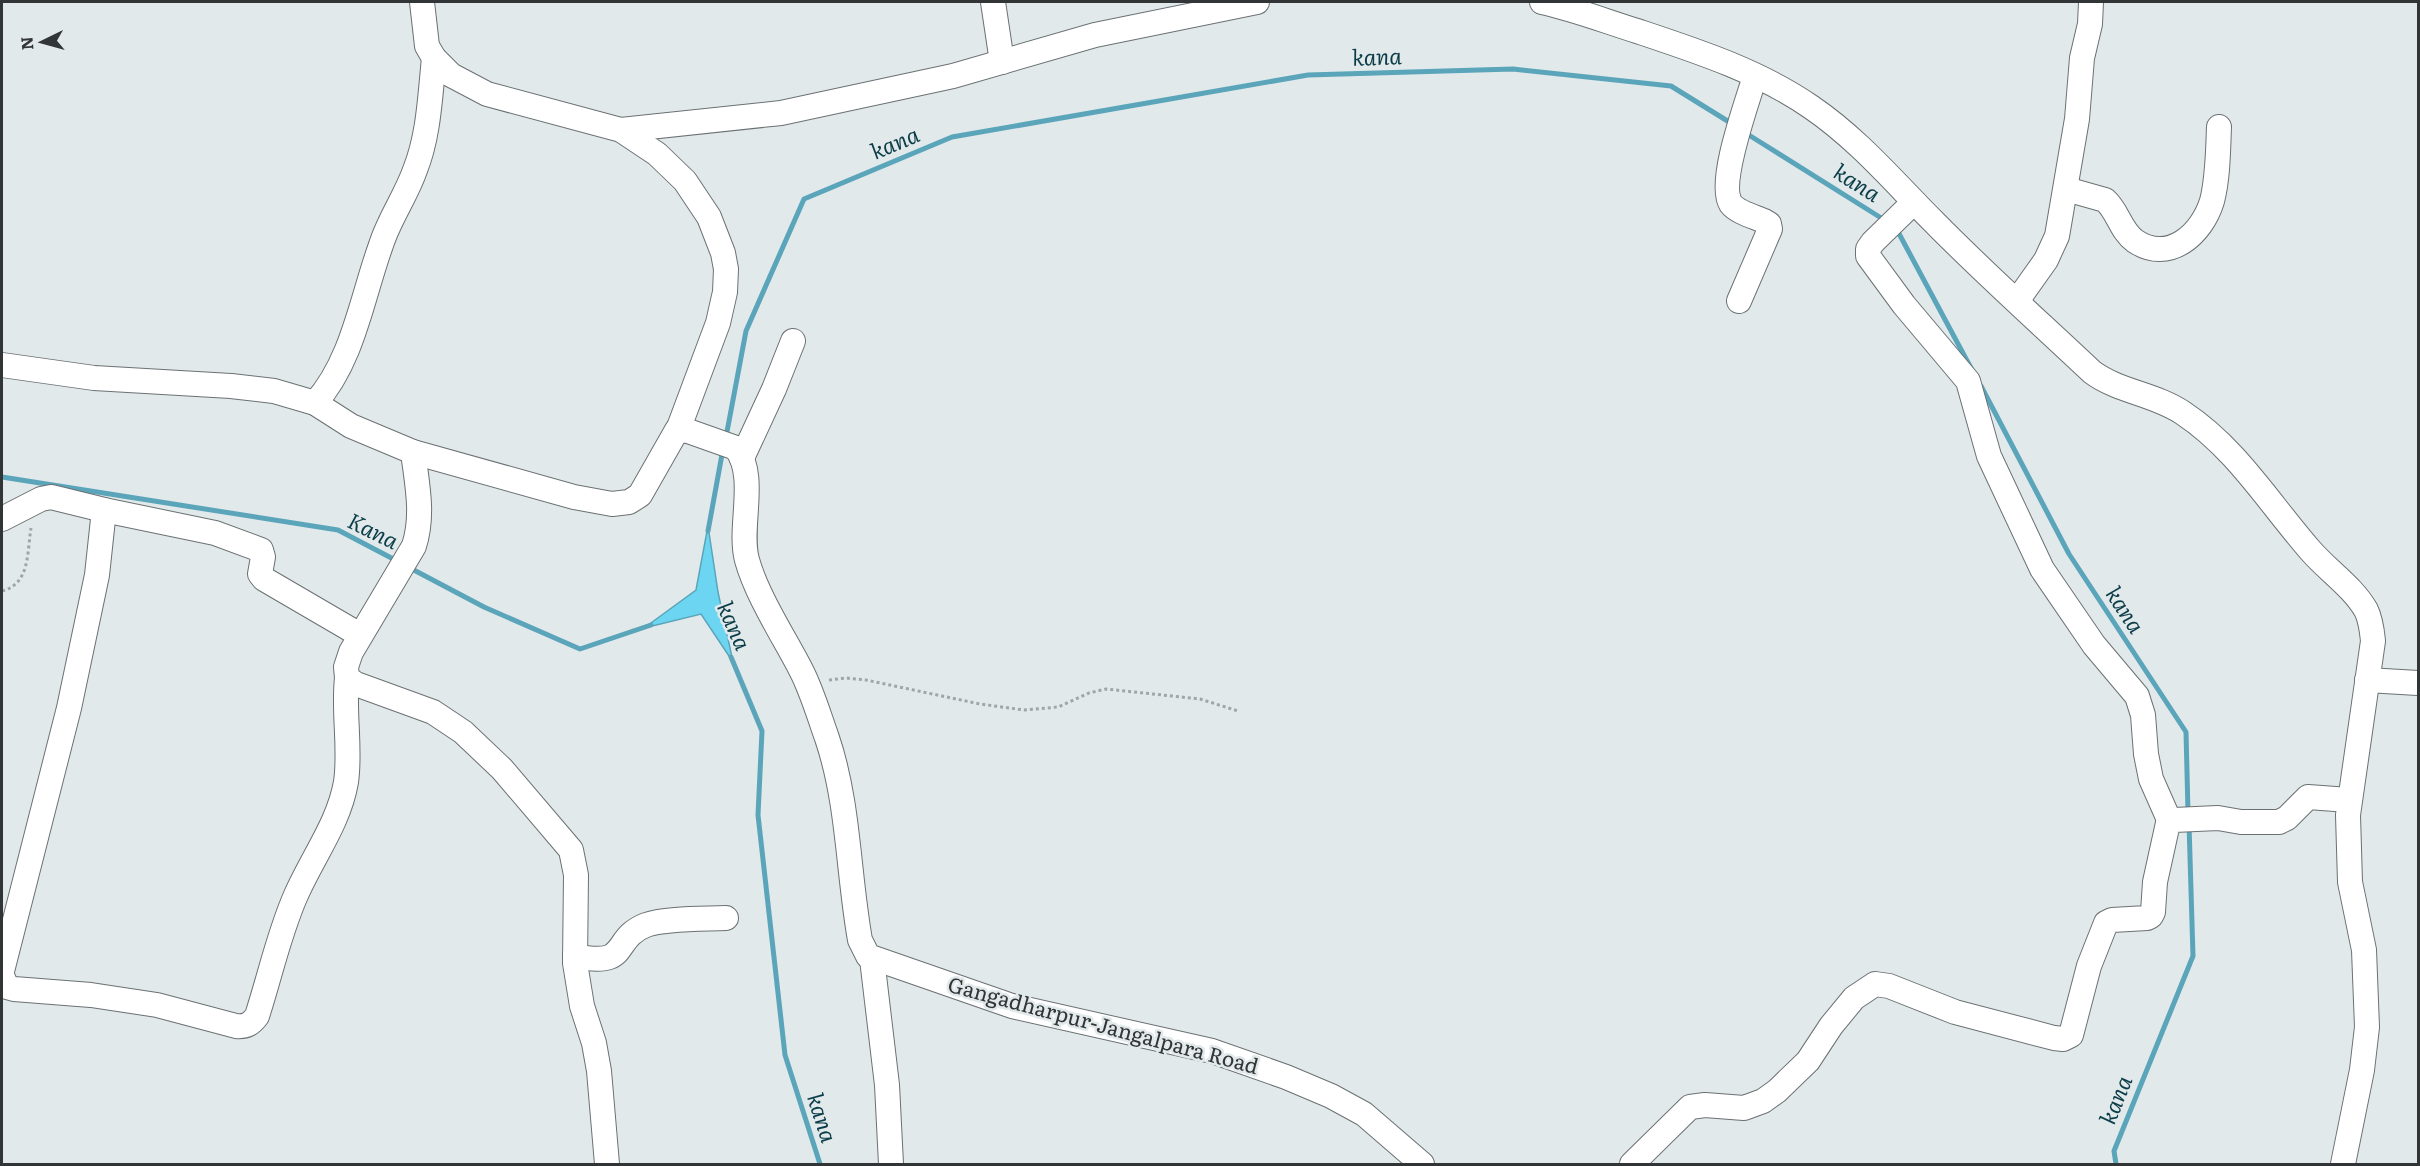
<svg xmlns="http://www.w3.org/2000/svg" width="2420" height="1166" viewBox="0 0 2420 1166" font-family="Literata,serif">
<style>
.water{fill:#6cd5f2;stroke:#5ba5ba;stroke-width:1.5}
.lines{fill:none;stroke-linecap:round;stroke-linejoin:round}
.stream{stroke:#5ba5ba;stroke-width:5}
.minor-casing{stroke:#6b7173;stroke-width:26}
.path{stroke:#a0a5a7;stroke-width:3;stroke-dasharray:3 3;stroke-linecap:butt}
.minor{stroke:#fff;stroke-width:24}
.labels{text-anchor:middle;stroke-width:5;stroke-linejoin:round;paint-order:stroke}
.street-label{font-size:21px;fill:#323536;stroke:#e2e9eb}
.water-label{font-size:22px;font-style:italic;fill:#0b3d48;stroke:#e2e9eb}
</style>
<rect width="100%" height="100%" fill="#e2e9eb"/>
<path class="water" d="M 708,526 L 718,592 L 733,662 L 701,614 L 644,628 L 696,590 Z"/>
<g class="lines">
<g class="stream">
<path d="M 1744,132 L 1886,221"/>
<path d="M 1896,228 L 1972,370"/>
<path d="M 1981,386 L 2069,554 L 2186,732 L 2188,812"/>
<path d="M 726,437 L 746,331 L 804,199 L 952,137 L 1308,75 L 1513,69 L 1671,86 L 1734,125"/>
<path d="M 2,477 L 338,530 L 399,562"/>
<path d="M 708,531 L 723,449"/>
<path d="M 410,568 L 484,607 L 580,649 L 651,625"/>
<path d="M 731,657 L 762,731 L 758,815 L 785,1055 L 820,1164"/>
<path d="M 2116,1164 L 2114,1151 L 2193,956 L 2189,824"/>
</g>
<defs>
<g id="minor">
<path d="M 422,2 L 427,46 L 434,58 L 451,75 L 487,94 L 621,130 L 657,154 L 685,181 L 709,217 L 723,253 L 726,269 L 725,292 L 718,323 L 678,430"/>
<path d="M 993,2 L 1002,62"/>
<path d="M 1542,2 C 1574,9 1605,21 1637,31 C 1697,51 1759,71 1811,107 C 1858,139 1894,182 1934,222 C 1985,274 2039,322 2092,372 C 2119,392 2155,394 2183,413 C 2236,448 2269,503 2310,550 C 2328,571 2352,586 2366,610 C 2371,620 2372,631 2373,641 L 2348,815 L 2350,882 L 2364,950 L 2367,1027 L 2362,1070 L 2343,1164"/>
<path d="M 621,130 L 781,113 L 953,76 L 1095,35 L 1257,2"/>
<path d="M 2066,189 L 2105,200 C 2118,211 2120,230 2135,241 C 2169,264 2202,234 2212,201 C 2218,178 2218,151 2219,127"/>
<path d="M 1914,202 L 1873,242 L 1868,249 L 1868,256 L 1904,305 L 1968,381 L 1989,456 L 2042,569 L 2094,645 L 2137,696 L 2143,715 L 2146,754 L 2151,779 L 2170,822"/>
<path d="M 1739,301 L 1770,229 L 1769,224 L 1764,221 C 1755,217 1737,212 1731,204 C 1717,183 1748,100 1755,76"/>
<path d="M 2017,301 L 2046,260 L 2057,236 L 2077,119 L 2082,58 L 2090,24 L 2091,2"/>
<path d="M 2,365 L 94,378 L 231,386 L 274,391 L 315,403 L 351,426 L 413,452 L 574,497 L 612,504 L 629,502 L 640,495 L 677,430 L 688,431 L 736,448 C 758,477 738,527 747,560 C 757,596 784,637 801,670 C 812,691 819,716 827,738 C 849,803 848,873 860,940 L 868,956 L 1012,1006 L 1212,1051 L 1286,1077 L 1331,1096 L 1364,1114 L 1422,1164"/>
<path d="M 315,403 C 353,361 362,297 381,245 C 389,219 406,196 415,170 C 429,135 430,96 434,58"/>
<path d="M 413,452 C 417,484 424,515 414,546 L 351,652 L 346,667 L 347,678 L 356,684 L 433,712 L 463,732 L 502,769 L 571,850 L 576,875 L 575,963 L 582,1006 L 594,1043 L 599,1071 L 607,1164"/>
<path d="M 742,458 L 774,389 L 793,341"/>
<path d="M 2,519 L 41,499 L 51,497 L 104,510 L 215,533 L 261,550 L 263,557 L 260,574 L 264,579 L 360,635"/>
<path d="M 2367,680 L 2418,683"/>
<path d="M 575,956 C 632,968 610,939 646,925 C 665,918 704,919 726,918"/>
<path d="M 872,959 L 887,1085 L 891,1164"/>
<path d="M 2,971 L 69,708 L 97,575 L 104,510"/>
<path d="M 2,976 L 7,987 L 14,989 L 91,995 L 157,1005 L 236,1026 C 246,1027 251,1024 257,1016 C 270,976 279,933 296,895 C 312,858 339,823 346,782 C 351,748 343,712 347,678"/>
<path d="M 1632,1164 L 1690,1107 L 1705,1105 L 1744,1108 L 1763,1101 L 1777,1091 L 1808,1061 L 1831,1026 L 1854,998 L 1875,984 L 1889,986 L 1955,1012 L 2054,1038 L 2063,1039 L 2071,1035 L 2089,966 L 2106,923 L 2112,920 L 2147,918 L 2151,916 L 2153,912 L 2155,882 L 2168,823 L 2174,820 L 2218,818 L 2241,822 L 2279,822 L 2287,818 L 2308,797 L 2349,800"/>
</g>
</defs>
<use href="#minor" class="minor-casing"/>
<g class="path">
<path d="M 2,591 C 30,584 27,553 31,528"/>
<path d="M 829,680 L 846,678 L 866,680 L 980,704 L 1024,710 L 1058,707 L 1089,693 L 1106,689 L 1200,699 L 1238,711"/>
</g>
<use href="#minor" class="minor"/>
</g>
<g class="labels">
<g class="street-label">
<text transform="translate(1103 1026) rotate(15)" y="7">Gangadharpur-Jangalpara Road</text>
</g>
<g class="water-label">
<text transform="translate(1377 57) rotate(-2)" y="8">kana</text>
<text transform="translate(895 143) rotate(-23)" y="8">kana</text>
<text transform="translate(1857 183) rotate(32)" y="8">kana</text>
<text transform="translate(373 531) rotate(26)" y="8">Kana</text>
<text transform="translate(2125 610) rotate(57)" y="8">kana</text>
<text transform="translate(734 626) rotate(66)" y="8">kana</text>
<text transform="translate(2116 1100) rotate(-68)" y="8">kana</text>
<text transform="translate(822 1118) rotate(72)" y="8">kana</text>
</g>
</g>
<rect width="2420" height="1166" fill="none" stroke="#323536" stroke-width="6"/>
<g transform="translate(42 42) rotate(265)" stroke="#e2e9eb" stroke-width="4.5" paint-order="stroke">
<path d="M0-4.5L10 22L0 15L-10 22Z" fill="#323536"/>
<text y="-9" font-size="16" font-weight="bold" text-anchor="middle" fill="#323536">N</text>
</g>
</svg>
